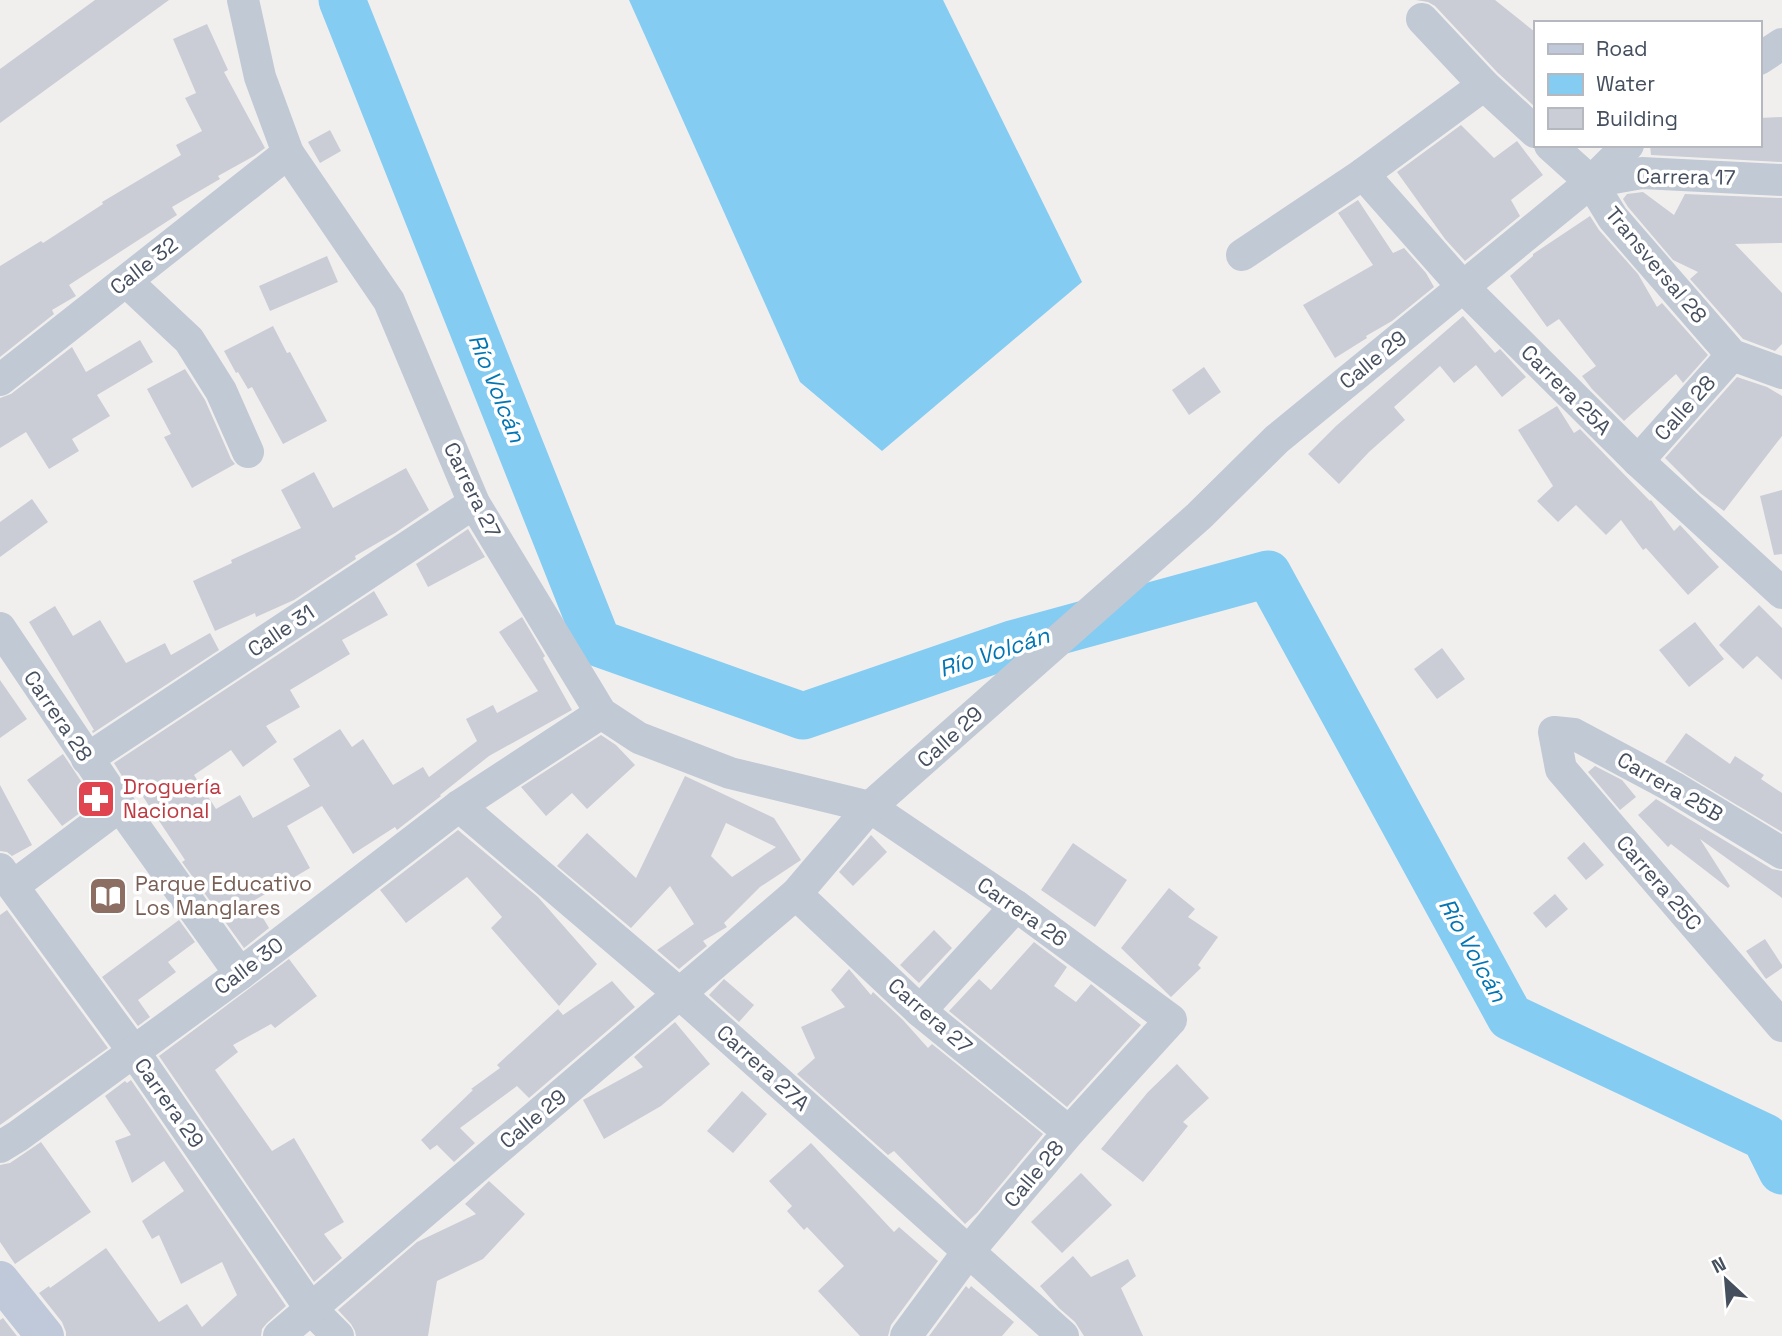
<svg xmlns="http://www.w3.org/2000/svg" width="1782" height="1336" viewBox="0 0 1782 1336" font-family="'Space Grotesk',sans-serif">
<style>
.water{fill:#84ccf2}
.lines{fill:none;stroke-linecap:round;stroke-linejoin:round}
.river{stroke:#84ccf2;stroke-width:47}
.building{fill:#cacdd5;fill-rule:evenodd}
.minor{stroke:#c1c9d5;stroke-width:32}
.secondary{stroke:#c0c9d9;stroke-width:38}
.labels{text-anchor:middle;stroke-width:7;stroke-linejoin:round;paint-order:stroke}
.street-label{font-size:21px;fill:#454f5e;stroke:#fff}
.health-label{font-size:21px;fill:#be3a42;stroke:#fff;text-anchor:start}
.education-label{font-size:21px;fill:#785e54;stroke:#fff;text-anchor:start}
.water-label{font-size:23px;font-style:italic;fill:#0276b4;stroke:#fff}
</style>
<rect width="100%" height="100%" fill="#f1efee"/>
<path class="water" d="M 629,0 L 943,0 L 1082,282 L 882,451 L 800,382 Z"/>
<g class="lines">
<path class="river" d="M 342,0 L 598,643 L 803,716 L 1012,644 L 1268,574 L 1510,1017 L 1765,1137 L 1782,1171"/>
</g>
<g class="building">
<path d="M 95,0 L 169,0 L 0,123 L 0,69 Z"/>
<path d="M 1416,0 L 1495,0 L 1535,32 L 1535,107 L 1497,72 L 1435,6 L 1428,2 Z"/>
<path d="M 207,24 L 228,70 L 224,72 L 265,148 L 254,156 L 218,176 L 220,179 L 172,207 L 177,215 L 69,285 L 76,296 L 52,310 L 54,314 L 0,357 L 0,266 L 41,241 L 43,243 L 103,204 L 102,202 L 181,155 L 176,145 L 202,131 L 185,98 L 196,93 L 173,39 Z"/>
<path d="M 1782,117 L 1782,162 L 1651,155 L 1650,145 L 1759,145 L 1759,118 Z"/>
<path d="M 1461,125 L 1494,158 L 1517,141 L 1543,175 L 1511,200 L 1520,216 L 1465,261 L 1445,239 L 1397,172 Z"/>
<path d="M 330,130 L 341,151 L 320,163 L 308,142 Z"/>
<path d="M 1643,192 L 1674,215 L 1685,194 L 1782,198 L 1782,243 L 1735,244 L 1782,293 L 1782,344 L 1775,351 L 1743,339 L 1690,279 L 1698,272 L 1673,260 L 1628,207 L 1623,199 L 1627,194 Z"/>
<path d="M 1358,200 L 1393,253 L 1404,248 L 1426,273 L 1434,287 L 1392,321 L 1366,336 L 1367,338 L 1335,358 L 1303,305 L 1373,265 L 1338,213 Z"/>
<path d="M 1590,216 L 1599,230 L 1638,274 L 1657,307 L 1662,303 L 1708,355 L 1683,383 L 1676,374 L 1624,421 L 1592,389 L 1582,376 L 1596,366 L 1559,319 L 1547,327 L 1510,276 L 1533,256 L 1533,254 Z"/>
<path d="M 327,256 L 338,282 L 270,311 L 259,286 Z"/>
<path d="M 1463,316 L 1495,353 L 1500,349 L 1526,377 L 1502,397 L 1476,365 L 1454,383 L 1440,366 L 1394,407 L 1405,420 L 1369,452 L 1339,484 L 1308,454 L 1336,426 Z"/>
<path d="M 273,326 L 287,353 L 290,352 L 327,421 L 283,444 L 252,387 L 248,389 L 238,372 L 236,373 L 224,351 Z"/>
<path d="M 140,340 L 153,362 L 97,395 L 110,416 L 72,439 L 79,451 L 49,469 L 26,432 L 0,448 L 0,398 L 11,394 L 72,347 L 86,372 Z"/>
<path d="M 1204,367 L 1221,392 L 1189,415 L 1172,390 Z"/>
<path d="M 185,369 L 205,400 L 231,459 L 235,464 L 192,488 L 164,437 L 171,434 L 147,389 Z"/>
<path d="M 1737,377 L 1767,387 L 1782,396 L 1782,436 L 1724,511 L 1700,493 L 1665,458 Z"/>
<path d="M 1557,406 L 1574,433 L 1580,429 L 1650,501 L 1651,500 L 1674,531 L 1680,525 L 1719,567 L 1688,595 L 1646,548 L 1643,550 L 1621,520 L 1606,535 L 1576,505 L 1558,522 L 1537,501 L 1553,486 L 1518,430 Z"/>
<path d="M 406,468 L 429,510 L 395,533 L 355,556 L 356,559 L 294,600 L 256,617 L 255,613 L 215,631 L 193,581 L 232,563 L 231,560 L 301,528 L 281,490 L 314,472 L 333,508 Z"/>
<path d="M 1782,490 L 1782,554 L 1774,555 L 1760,496 Z"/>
<path d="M 32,499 L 48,522 L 0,557 L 0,522 Z"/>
<path d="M 468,529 L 485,557 L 428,587 L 416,564 Z"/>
<path d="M 374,591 L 388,615 L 342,640 L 350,654 L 290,690 L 300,707 L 266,726 L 277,742 L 243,767 L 231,750 L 194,775 L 216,809 L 240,795 L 253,818 L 310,786 L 293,759 L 340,729 L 352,747 L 363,739 L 393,785 L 423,767 L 429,777 L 477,741 L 466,719 L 493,705 L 497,713 L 538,691 L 499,632 L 522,617 L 545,656 L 543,658 L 572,710 L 489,756 L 440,795 L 441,796 L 397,830 L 395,827 L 353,854 L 322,806 L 287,826 L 310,868 L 253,901 L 269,928 L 244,948 L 182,862 L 185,860 L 130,777 L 125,781 L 114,763 Z"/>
<path d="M 1759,605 L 1782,628 L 1782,680 L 1757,656 L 1743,669 L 1719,645 Z"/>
<path d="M 55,606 L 73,636 L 100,620 L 126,663 L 165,643 L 171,655 L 210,633 L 219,650 L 93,733 L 92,731 L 94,730 L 29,622 Z"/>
<path d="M 1695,622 L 1724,659 L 1689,687 L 1659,650 Z"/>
<path d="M 1442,648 L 1465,679 L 1437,699 L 1414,669 Z"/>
<path d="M 0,680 L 27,719 L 0,738 Z"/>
<path d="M 1686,733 L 1730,764 L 1735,756 L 1764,775 L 1761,779 L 1782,793 L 1782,832 L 1665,762 Z"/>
<path d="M 601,735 L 616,745 L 635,765 L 587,809 L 572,793 L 546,816 L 521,787 Z"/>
<path d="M 63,754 L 95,802 L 62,826 L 27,780 Z"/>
<path d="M 1595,766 L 1622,780 L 1636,797 L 1620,810 L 1588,772 Z"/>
<path d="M 685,776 L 774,818 L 801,860 L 760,887 L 724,923 L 727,927 L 703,941 L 707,946 L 679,969 L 657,950 L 694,924 L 670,886 L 631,928 L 557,866 L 587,833 L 636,878 ZM 726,823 L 776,847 L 732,877 L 711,856 Z"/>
<path d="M 0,785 L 32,845 L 12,856 L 7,852 L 0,851 Z"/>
<path d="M 1656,799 L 1772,869 L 1782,871 L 1782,898 L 1700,839 L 1730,886 L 1728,888 L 1671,844 L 1668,847 L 1638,815 Z"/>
<path d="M 458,830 L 538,897 L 597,964 L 559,1006 L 491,928 L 502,917 L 467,877 L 406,923 L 380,890 Z"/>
<path d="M 871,835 L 887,852 L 853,886 L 839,872 Z"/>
<path d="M 1584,842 L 1604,865 L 1586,880 L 1567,858 Z"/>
<path d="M 1073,843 L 1127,880 L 1095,927 L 1041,890 Z"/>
<path d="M 1169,888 L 1195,909 L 1188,917 L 1218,937 L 1198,965 L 1201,968 L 1171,997 L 1121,948 Z"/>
<path d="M 1555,894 L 1568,909 L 1546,928 L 1533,913 Z"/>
<path d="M 7,910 L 108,1048 L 0,1125 L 0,915 Z"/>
<path d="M 179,920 L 195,942 L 168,962 L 176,972 L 138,1000 L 150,1017 L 138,1026 L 102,977 Z"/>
<path d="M 934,930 L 952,948 L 919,983 L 900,965 Z"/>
<path d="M 1765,939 L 1782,965 L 1782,968 L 1766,979 L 1746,951 Z"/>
<path d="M 1034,942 L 1067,967 L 1054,986 L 1076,1002 L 1091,984 L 1141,1025 L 1067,1107 L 949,1011 L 979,979 L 991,990 Z"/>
<path d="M 289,959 L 317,996 L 275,1028 L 271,1024 L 233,1045 L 238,1052 L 215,1070 L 272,1151 L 294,1138 L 344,1222 L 324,1234 L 342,1258 L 314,1282 L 159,1056 Z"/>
<path d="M 849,969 L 871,995 L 873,992 L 903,1020 L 928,1048 L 932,1044 L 1043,1134 L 977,1213 L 965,1224 L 894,1151 L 888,1155 L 797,1074 L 815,1058 L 801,1027 L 845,1007 L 831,990 Z"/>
<path d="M 724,979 L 754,1005 L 739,1022 L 709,995 Z"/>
<path d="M 612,981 L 635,1007 L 529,1098 L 517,1086 L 460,1128 L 475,1143 L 454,1162 L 437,1145 L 430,1150 L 421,1140 L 473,1090 L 471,1089 L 500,1068 L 497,1065 L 558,1009 L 563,1015 Z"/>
<path d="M 675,1022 L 710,1064 L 661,1106 L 604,1139 L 583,1100 L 643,1067 L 634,1057 Z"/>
<path d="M 1177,1064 L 1209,1098 L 1183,1122 L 1188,1126 L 1143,1182 L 1101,1149 L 1148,1092 Z"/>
<path d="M 131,1080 L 286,1306 L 267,1323 L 262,1329 L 261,1336 L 66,1336 L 66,1332 L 62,1322 L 39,1293 L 49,1286 L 50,1288 L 106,1248 L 159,1322 L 187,1304 L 202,1327 L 237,1295 L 222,1262 L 181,1284 L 159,1235 L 152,1239 L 142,1221 L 184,1191 L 164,1161 L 132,1183 L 115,1141 L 131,1135 L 105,1096 L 125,1081 L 127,1083 Z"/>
<path d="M 742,1091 L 767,1114 L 733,1153 L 707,1131 Z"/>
<path d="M 41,1142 L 91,1212 L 15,1264 L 0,1242 L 0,1165 L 10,1163 Z"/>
<path d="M 811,1143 L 894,1232 L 899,1227 L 938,1261 L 891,1325 L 888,1336 L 860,1336 L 818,1291 L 844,1266 L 807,1227 L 804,1230 L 787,1211 L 792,1206 L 769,1181 Z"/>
<path d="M 1081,1173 L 1112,1205 L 1062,1253 L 1031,1222 Z"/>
<path d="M 489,1181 L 525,1214 L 483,1259 L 437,1281 L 428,1336 L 356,1336 L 355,1331 L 351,1324 L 338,1310 L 417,1242 L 476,1214 L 465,1204 Z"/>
<path d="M 1073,1256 L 1091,1277 L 1128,1259 L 1136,1276 L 1121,1288 L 1143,1336 L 1084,1336 L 1075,1322 L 1059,1308 L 1040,1286 Z"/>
<path d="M 966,1286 L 969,1289 L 971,1286 L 1014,1322 L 1002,1336 L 929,1336 Z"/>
<path d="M 3,1318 L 17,1336 L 0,1336 L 0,1320 Z"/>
</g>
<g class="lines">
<g class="minor">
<path d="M 243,0 L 260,77 L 288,153 L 389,301 L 474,503 L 601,713 L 639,738 L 730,773 L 870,807 L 1016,906 L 1171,1020 L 1069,1132 L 968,1252 L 906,1336"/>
<path d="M 1422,19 L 1484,85 L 1535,132"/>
<path d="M 1759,59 L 1782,44"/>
<path d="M 1550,145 L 1591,182 L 1613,218 L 1732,355 L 1782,373"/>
<path d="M 1363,174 L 1463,287 L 1638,461 L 1782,593"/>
<path d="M 1591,182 L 1642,173 L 1782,180"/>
<path d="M 1242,255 L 1363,174 L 1484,85"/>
<path d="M 126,281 L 189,340 L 221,391 L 248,452"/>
<path d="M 0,380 L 288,153"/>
<path d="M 1638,461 L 1732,355"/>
<path d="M 0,628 L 120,806 L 240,974"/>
<path d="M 87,759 L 474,503"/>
<path d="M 459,806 L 680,994 L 1063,1336"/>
<path d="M 1782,853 L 1673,787 L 1574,734 L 1554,732 L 1561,769 L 1782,1026"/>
<path d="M 0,869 L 134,1052 L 310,1308 L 338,1336"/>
<path d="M 13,886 L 120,806"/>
<path d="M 796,894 L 920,1011 L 1069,1132"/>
<path d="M 920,1011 L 1016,906"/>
<path d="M 0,1147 L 18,1136 L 240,974 L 459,806 L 601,713"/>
<path d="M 279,1336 L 796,894 L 870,807 L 1199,516 L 1277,439 L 1591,182 L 1628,145"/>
</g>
<path class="secondary" d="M 0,1280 L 45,1336"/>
</g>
<defs>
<symbol id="pharmacy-square" viewBox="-11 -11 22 22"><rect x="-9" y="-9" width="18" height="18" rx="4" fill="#e0444e" stroke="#fff"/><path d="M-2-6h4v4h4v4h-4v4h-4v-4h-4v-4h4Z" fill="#fff"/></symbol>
<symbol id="library-square" viewBox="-11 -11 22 22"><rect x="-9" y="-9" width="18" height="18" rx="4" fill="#8d6e63" stroke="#fff"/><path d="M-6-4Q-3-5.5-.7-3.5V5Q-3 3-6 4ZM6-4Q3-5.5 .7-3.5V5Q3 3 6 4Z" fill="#fff"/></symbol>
</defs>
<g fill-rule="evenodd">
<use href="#pharmacy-square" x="74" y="777" width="44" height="44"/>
<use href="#library-square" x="86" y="874" width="44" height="44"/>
</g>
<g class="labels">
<g class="street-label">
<text transform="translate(1686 177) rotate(1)" y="7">Carrera 17</text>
<text transform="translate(1656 265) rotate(50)" y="7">Transversal 28</text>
<text transform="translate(144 266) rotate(-38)" y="7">Calle 32</text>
<text transform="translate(1373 360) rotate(-39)" y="7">Calle 29</text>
<text transform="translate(1566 390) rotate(45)" y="7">Carrera 25A</text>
<text transform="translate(1685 408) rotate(-48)" y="7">Calle 28</text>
<text transform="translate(472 490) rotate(64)" y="7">Carrera 27</text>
<text transform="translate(281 631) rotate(-34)" y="7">Calle 31</text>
<text transform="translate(58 716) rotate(56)" y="7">Carrera 28</text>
<text transform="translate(950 737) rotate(-42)" y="7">Calle 29</text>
<text transform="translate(1670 787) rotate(30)" y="7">Carrera 25B</text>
<text transform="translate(1659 883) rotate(49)" y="7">Carrera 25C</text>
<text transform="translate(1022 912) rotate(35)" y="7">Carrera 26</text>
<text transform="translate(249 966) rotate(-37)" y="7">Calle 30</text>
<text transform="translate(930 1016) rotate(41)" y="7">Carrera 27</text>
<text transform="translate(763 1068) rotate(42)" y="7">Carrera 27A</text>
<text transform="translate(169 1103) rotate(55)" y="7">Carrera 29</text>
<text transform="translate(533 1119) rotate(-40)" y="7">Calle 29</text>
<text transform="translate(1034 1174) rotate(-50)" y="7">Calle 28</text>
</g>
<g class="health-label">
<text x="123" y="794">Droguería<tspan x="123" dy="24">Nacional</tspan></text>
</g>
<g class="education-label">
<text x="135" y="891">Parque Educativo<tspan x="135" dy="24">Los Manglares</tspan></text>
</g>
<g class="water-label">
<text transform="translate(497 388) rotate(68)" y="8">Río Volcán</text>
<text transform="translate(994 652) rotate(-18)" y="8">Río Volcán</text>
<text transform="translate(1473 950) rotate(61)" y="8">Río Volcán</text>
</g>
</g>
<rect x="1534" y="21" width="228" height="126" fill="#ffffff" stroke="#b5b9bf" stroke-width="2"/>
<rect x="1548" y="44" width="35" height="10" fill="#c0c9d9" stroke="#b5b9bf" stroke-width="2"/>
<text x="1596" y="56" font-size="21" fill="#454f5e">Road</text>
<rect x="1548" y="74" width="35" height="21" fill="#84ccf2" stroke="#b5b9bf" stroke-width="2"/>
<text x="1596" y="91" font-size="21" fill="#454f5e">Water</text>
<rect x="1548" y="108" width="35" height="21" fill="#cacdd5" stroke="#b5b9bf" stroke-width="2"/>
<text x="1596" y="126" font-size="21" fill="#454f5e">Building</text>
<g transform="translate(1726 1280) rotate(334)" stroke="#ffffff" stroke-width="5" paint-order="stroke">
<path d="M0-5L12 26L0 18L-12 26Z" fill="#454f5e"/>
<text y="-10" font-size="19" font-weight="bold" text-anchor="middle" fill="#454f5e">N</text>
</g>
</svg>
